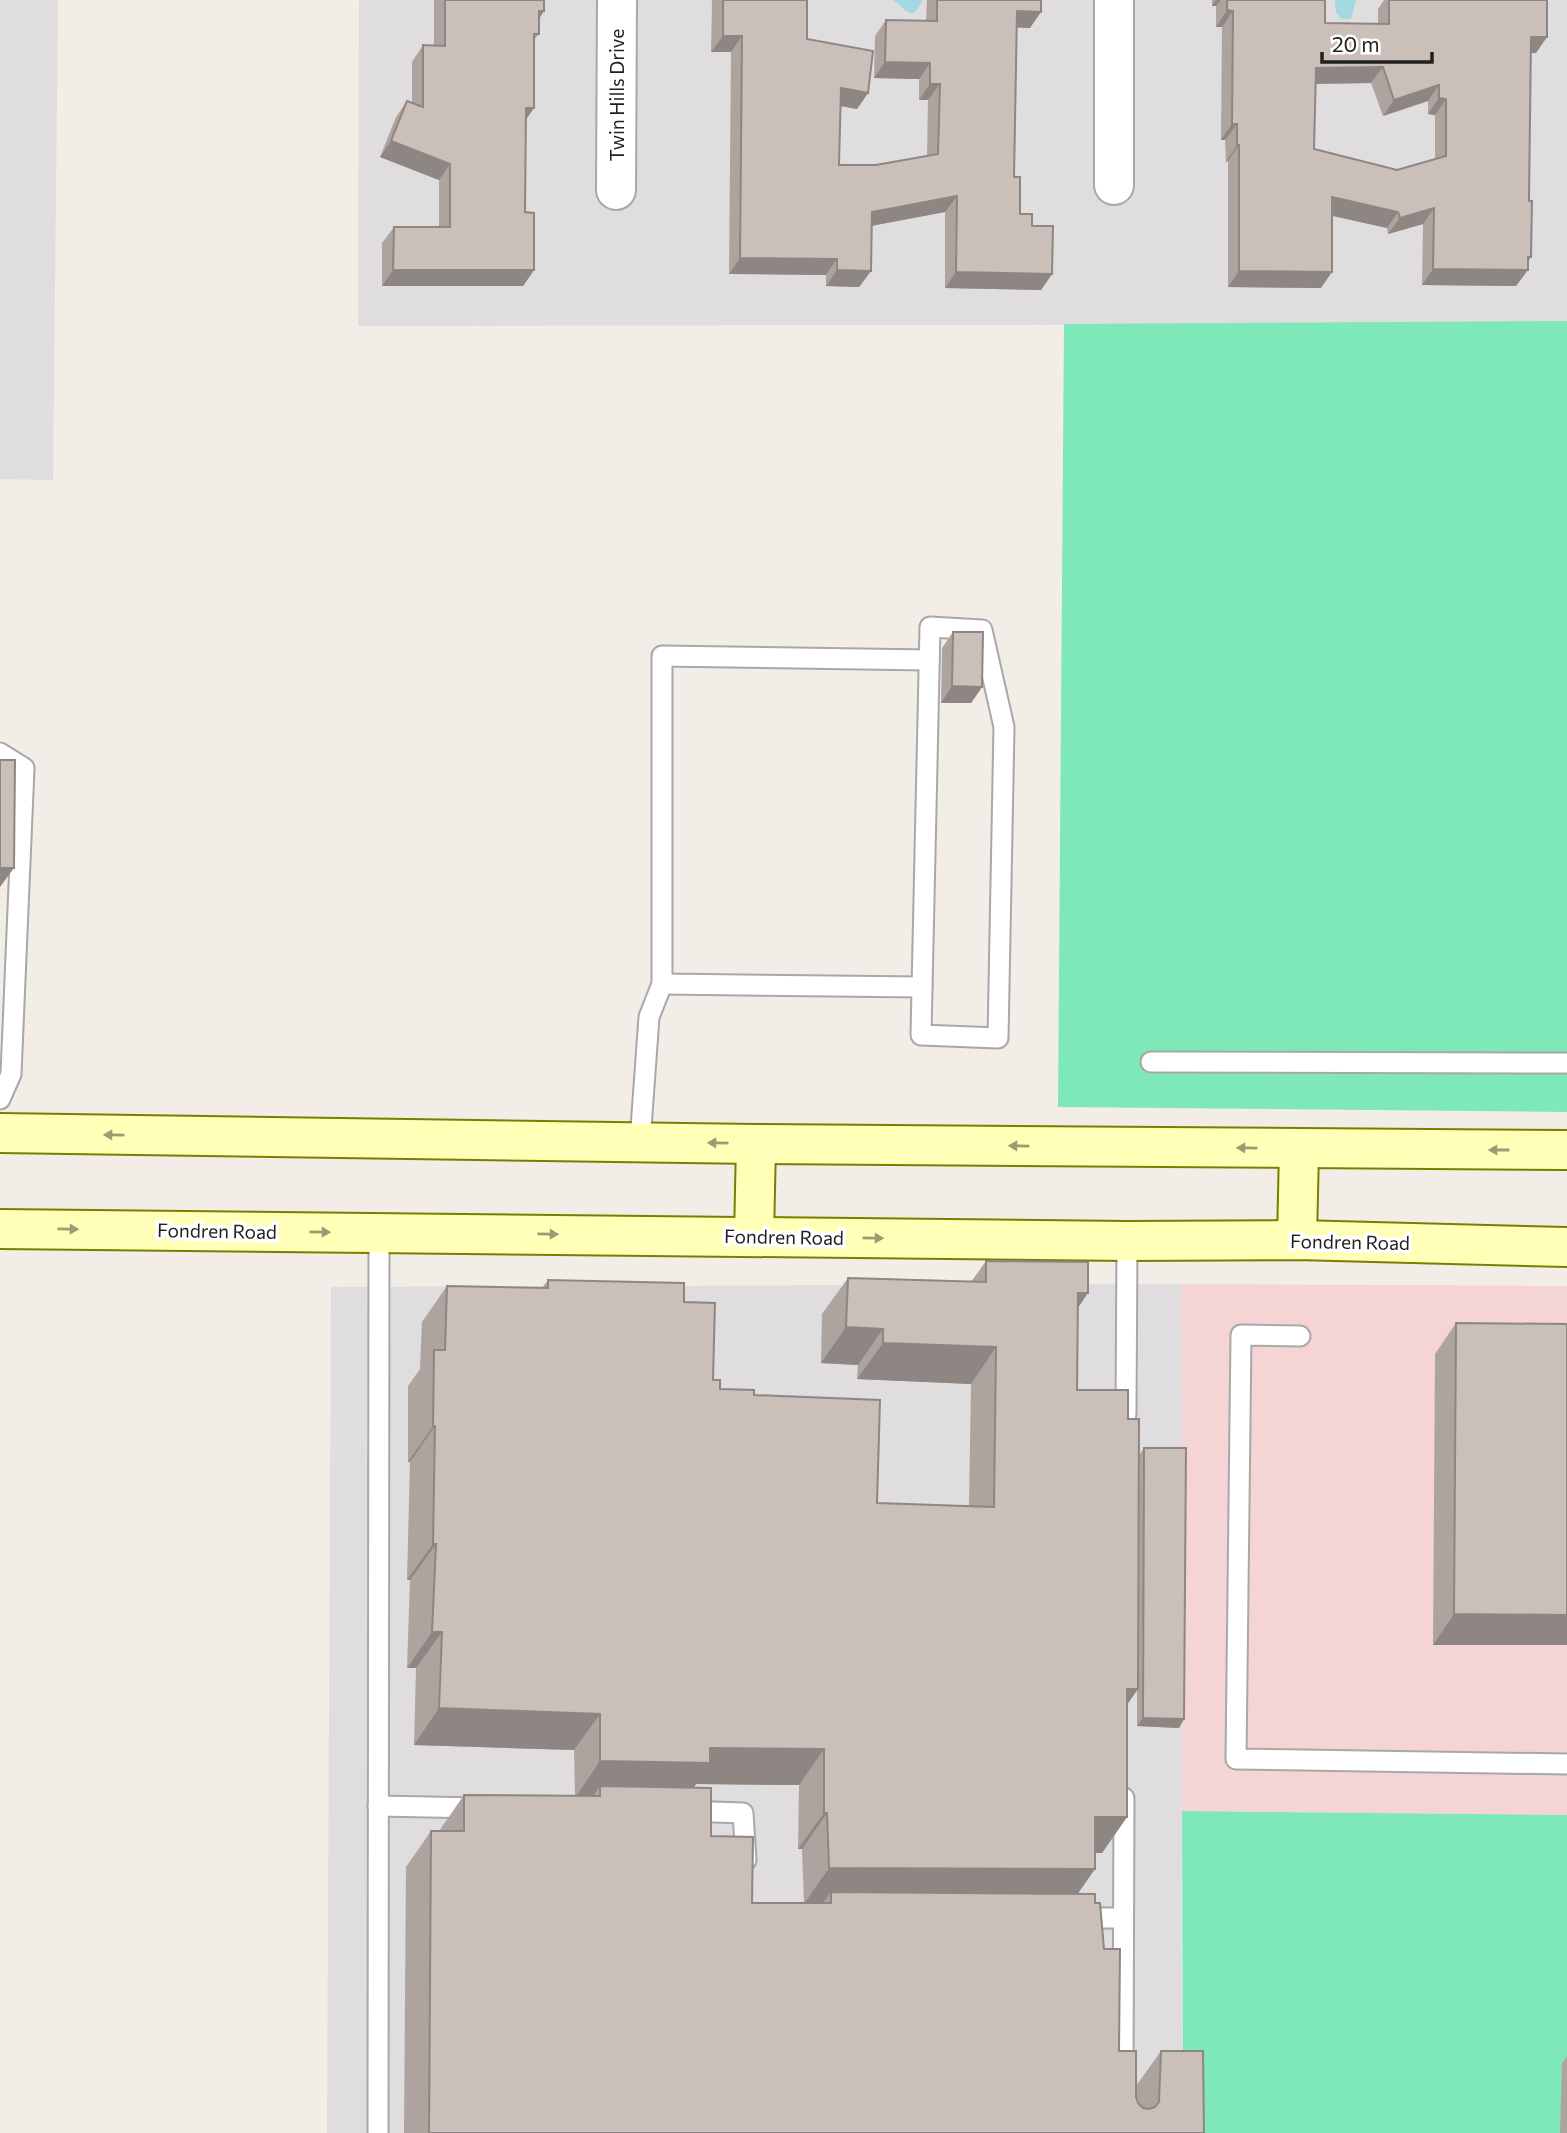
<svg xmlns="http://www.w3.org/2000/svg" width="1567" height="2133" viewBox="0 0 1567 2133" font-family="Commissioner,sans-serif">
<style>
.residential{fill:#dfdddd}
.commercial{fill:#f4d4d5}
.pitch{fill:#7ee8b9}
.water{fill:#a3d8e3}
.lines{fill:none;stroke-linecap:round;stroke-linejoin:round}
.service-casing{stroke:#a8a8a8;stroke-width:23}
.minor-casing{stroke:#a8a8a8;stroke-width:42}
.secondary-casing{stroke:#787f00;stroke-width:42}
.service{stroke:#fff;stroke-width:19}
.minor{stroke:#fff;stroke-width:38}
.secondary{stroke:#ffffb7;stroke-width:38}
.wall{fill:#aea49f;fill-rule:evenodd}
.shaded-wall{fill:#8d8682}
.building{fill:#cabfb9;stroke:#8d8682;stroke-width:2;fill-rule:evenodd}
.oneway{fill:#9b9b74}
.labels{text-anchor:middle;stroke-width:7;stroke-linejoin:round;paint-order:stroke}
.street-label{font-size:19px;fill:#212121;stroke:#fff}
</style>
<rect width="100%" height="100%" fill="#f2ede6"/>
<g class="residential">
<path d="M 0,0 L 58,0 L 53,480 L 0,479 Z"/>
<path d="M 359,0 L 1567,0 L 1567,324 L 358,326 Z"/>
<path d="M 1181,1284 L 1182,2133 L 327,2133 L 331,1287 Z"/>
</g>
<path class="commercial" d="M 1181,1284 L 1567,1286 L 1567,1815 L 1182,1811 Z"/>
<g class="pitch">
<path d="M 1567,321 L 1567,1112 L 1058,1107 L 1064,324 Z"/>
<path d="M 1182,1811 L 1567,1815 L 1567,2133 L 1183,2133 Z"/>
</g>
<g class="water">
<path d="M 893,0 L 922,0 C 912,26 904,6 893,0 Z"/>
<path d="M 1335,0 L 1356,0 L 1351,19 L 1341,19 L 1336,12 Z"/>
</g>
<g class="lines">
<defs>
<g id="service">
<path d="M 930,627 L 982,630 L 1004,727 L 998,1038 L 921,1035 Z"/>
<path d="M 0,753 L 24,768 L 11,1074 L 0,1099"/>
<path d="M 662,984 L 922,987"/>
<path d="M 1151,1062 L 1567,1063"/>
<path d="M 640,1142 L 649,1017 L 662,984 L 662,656 L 929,660"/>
<path d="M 1300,1336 L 1241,1335 L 1236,1759 L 1567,1764"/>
<path d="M 1126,1414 L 1127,1241"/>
<path d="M 378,1806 L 479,1808"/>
<path d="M 684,1811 L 743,1813 L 746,1860"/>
<path d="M 1075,1918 L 1123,1918"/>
<path d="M 1123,2076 L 1124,1798"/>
<path d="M 378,2133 L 379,1232"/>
</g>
<g id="minor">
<path d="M 1114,0 L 1114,185"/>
<path d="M 616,190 L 617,0"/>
</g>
<g id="secondary">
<path d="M 0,1133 L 756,1144 L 1567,1150"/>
<path d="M 0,1229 L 1127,1241 L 1297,1240 L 1567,1247"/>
<path d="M 754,1237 L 756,1144"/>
<path d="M 1297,1240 L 1299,1149"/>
</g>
</defs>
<use href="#service" class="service-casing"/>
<use href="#minor" class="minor-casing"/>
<use href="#secondary" class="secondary-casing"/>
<use href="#service" class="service"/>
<use href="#minor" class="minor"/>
<use href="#secondary" class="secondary"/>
</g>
<g class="wall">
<path d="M 434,0 L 544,0 L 544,11 L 539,19 L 539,34 L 534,40 L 526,120 L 525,212 L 534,270 L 523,286 L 382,286 L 382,243 L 394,227 L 439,227 L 439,180 L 380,157 L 396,117 L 407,101 L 412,102 L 412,62 L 423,45 L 434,46 Z"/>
<path d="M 712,0 L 807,0 L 807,39 L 868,93 L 857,109 L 840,106 L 839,165 L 876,165 L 927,156 L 928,100 L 919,100 L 919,79 L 874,78 L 875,36 L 886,20 L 926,21 L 927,0 L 1041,0 L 1030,28 L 1016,27 L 1014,177 L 1020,214 L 1032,226 L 1052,274 L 1041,290 L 945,288 L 945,212 L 871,226 L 871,271 L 859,287 L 826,286 L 826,275 L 729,274 L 731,52 L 711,52 Z"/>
<path d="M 1212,0 L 1325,0 L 1325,23 L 1378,24 L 1378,9 L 1384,0 L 1547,0 L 1536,53 L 1531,53 L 1528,261 L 1516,286 L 1422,285 L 1423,224 L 1388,234 L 1387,228 L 1332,216 L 1321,288 L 1228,287 L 1228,161 L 1226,162 L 1225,140 L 1221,140 L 1222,27 L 1216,27 L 1216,6 L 1212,6 ZM 1371,83 L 1383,116 L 1428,101 L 1428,114 L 1435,115 L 1435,159 L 1397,170 L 1314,149 L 1315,84 Z"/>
<path d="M 953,632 L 982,687 L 971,703 L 941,703 L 942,648 Z"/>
<path d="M 986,1261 L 1078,1308 L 1077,1390 L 1128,1419 L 1139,1455 L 1144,1448 L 1184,1719 L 1179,1728 L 1137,1726 L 1137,1690 L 1127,1704 L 1127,1817 L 1102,1853 L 1095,1853 L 1078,1894 L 1095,1903 L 1104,1949 L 1119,2051 L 1136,2086 L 1161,2051 L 1204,2133 L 404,2133 L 406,1867 L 431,1831 L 439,1831 L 464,1795 L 575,1795 L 574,1750 L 414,1745 L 416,1668 L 407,1668 L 410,1580 L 407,1580 L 410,1462 L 408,1462 L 408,1386 L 420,1369 L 422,1322 L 447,1286 L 542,1288 L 548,1280 L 684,1302 L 713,1380 L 720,1389 L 754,1395 L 877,1503 L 969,1506 L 971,1384 L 857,1379 L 858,1365 L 821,1363 L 822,1314 L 848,1278 L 971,1282 ZM 696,1784 L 799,1785 L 798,1849 L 802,1849 L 804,1903 L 752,1903 L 711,1836 L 694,1787 Z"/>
<path d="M 1456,1323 L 1567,1324 L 1567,1645 L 1433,1645 L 1435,1354 Z"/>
<path d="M 1567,2056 L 1567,2133 L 1560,2133 L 1562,2064 Z"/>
</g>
<g class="shaded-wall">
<path d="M 1216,0 L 1221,0 L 1216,6 L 1212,6 Z"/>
<path d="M 1227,10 L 1233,11 L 1222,27 L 1216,27 Z"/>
<path d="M 539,11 L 544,11 L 533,27 Z"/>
<path d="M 1017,11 L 1041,12 L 1030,28 L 1005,27 Z"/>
<path d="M 723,36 L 742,36 L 731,52 L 711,52 Z"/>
<path d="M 1531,37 L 1547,37 L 1536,53 L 1520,53 Z"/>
<path d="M 885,62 L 930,63 L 919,79 L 874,78 Z"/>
<path d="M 1383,67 L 1371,83 L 1304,84 L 1316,68 Z"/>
<path d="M 930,84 L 940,84 L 928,100 L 919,100 Z"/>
<path d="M 1439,85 L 1428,101 L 1383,116 L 1394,100 Z"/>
<path d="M 841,88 L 868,93 L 857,109 L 830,104 Z"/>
<path d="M 1439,98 L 1446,99 L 1435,115 L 1428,114 Z"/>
<path d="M 526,108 L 534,108 L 523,124 Z"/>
<path d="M 1232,124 L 1237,124 L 1225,140 L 1221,140 Z"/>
<path d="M 391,141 L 450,164 L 439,180 L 380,157 Z"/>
<path d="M 1237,145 L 1239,145 L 1228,161 L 1226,162 Z"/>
<path d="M 957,196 L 945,212 L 860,228 L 872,212 Z"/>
<path d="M 1332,197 L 1398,212 L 1387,228 L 1321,213 Z"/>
<path d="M 1434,208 L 1423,224 L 1388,234 L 1400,218 Z"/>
<path d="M 1531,257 L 1522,270 L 1528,270 L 1516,286 L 1422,285 L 1433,269 Z"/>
<path d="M 740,258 L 837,259 L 826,275 L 729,274 Z"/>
<path d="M 393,270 L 534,270 L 523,286 L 382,286 Z"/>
<path d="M 837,270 L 871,271 L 859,287 L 826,286 Z"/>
<path d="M 1239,271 L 1332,272 L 1321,288 L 1228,287 Z"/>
<path d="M 956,272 L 1052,274 L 1041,290 L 945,288 Z"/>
<path d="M 952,686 L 982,687 L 971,703 L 941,703 Z"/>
<path d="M 0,868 L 14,868 L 0,887 Z"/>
<path d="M 1078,1293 L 1088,1293 L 1063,1330 Z"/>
<path d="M 846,1327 L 883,1329 L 858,1365 L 821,1363 Z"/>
<path d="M 883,1343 L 996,1347 L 971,1384 L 857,1379 Z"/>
<path d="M 433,1426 L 435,1426 L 410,1462 L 408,1462 Z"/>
<path d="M 433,1544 L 436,1544 L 410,1580 L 407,1580 Z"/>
<path d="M 1454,1614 L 1567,1615 L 1567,1645 L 1433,1645 Z"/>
<path d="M 432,1632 L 442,1632 L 416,1668 L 407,1668 Z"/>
<path d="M 1127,1689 L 1138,1689 L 1113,1725 Z"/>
<path d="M 439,1708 L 600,1714 L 574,1750 L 414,1745 Z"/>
<path d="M 1143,1718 L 1184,1719 L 1179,1728 L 1137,1726 Z"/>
<path d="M 710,1748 L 824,1749 L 799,1785 L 696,1784 L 685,1800 L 600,1796 L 600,1786 L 592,1798 L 575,1798 L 600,1761 Z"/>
<path d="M 824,1813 L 827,1813 L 802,1849 L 798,1849 Z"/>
<path d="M 1095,1817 L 1127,1817 L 1102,1853 L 1070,1853 Z"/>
<path d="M 829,1868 L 1095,1869 L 1070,1905 L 831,1892 L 822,1904 L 804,1904 Z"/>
</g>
<g class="building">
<path d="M 445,0 L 544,0 L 544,11 L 539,11 L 539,34 L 534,34 L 534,108 L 526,108 L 525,212 L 534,213 L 534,270 L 393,270 L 394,227 L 450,227 L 450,164 L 391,141 L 407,101 L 423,107 L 423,45 L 445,46 Z"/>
<path d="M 723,0 L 807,0 L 807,39 L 873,51 L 868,93 L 841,88 L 839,165 L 876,165 L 938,154 L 940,84 L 930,84 L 930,63 L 885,62 L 886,20 L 937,21 L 937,0 L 1041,0 L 1041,12 L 1017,11 L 1014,177 L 1020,177 L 1020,214 L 1032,214 L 1032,226 L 1053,226 L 1052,274 L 956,272 L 957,196 L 872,212 L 871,271 L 837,270 L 837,259 L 740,258 L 742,36 L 723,36 Z"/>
<path d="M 1227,0 L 1325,0 L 1325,23 L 1389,24 L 1389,0 L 1547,0 L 1547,37 L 1531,37 L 1529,201 L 1532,201 L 1531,257 L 1528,257 L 1528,270 L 1433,269 L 1434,208 L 1400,218 L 1398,212 L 1332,197 L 1332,272 L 1239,271 L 1239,145 L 1237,145 L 1237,124 L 1232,124 L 1233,11 L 1227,10 ZM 1383,67 L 1394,100 L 1439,85 L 1439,98 L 1446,99 L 1446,156 L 1397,170 L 1314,149 L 1316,68 Z"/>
<path d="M 953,632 L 983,632 L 982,687 L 952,686 Z"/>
<path d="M 0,760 L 15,760 L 14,868 L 0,868 Z"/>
<path d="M 986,1261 L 1088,1262 L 1088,1293 L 1078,1293 L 1077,1390 L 1128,1390 L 1128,1419 L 1139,1419 L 1138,1689 L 1127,1689 L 1127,1817 L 1095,1817 L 1095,1869 L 829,1868 L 827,1813 L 824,1813 L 824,1749 L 710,1748 L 710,1763 L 600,1761 L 600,1714 L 439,1708 L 442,1632 L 432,1632 L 436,1544 L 433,1544 L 435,1426 L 433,1426 L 434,1350 L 445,1350 L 447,1286 L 548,1288 L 548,1280 L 684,1283 L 684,1302 L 715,1303 L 713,1380 L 720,1380 L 720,1389 L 754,1390 L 754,1395 L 880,1400 L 877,1503 L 994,1507 L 996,1347 L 883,1343 L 883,1329 L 846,1327 L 848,1278 L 986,1282 Z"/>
<path d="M 1456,1323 L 1567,1324 L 1567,1615 L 1454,1614 Z"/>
<path d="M 1144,1448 L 1186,1448 L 1184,1719 L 1143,1718 Z"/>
<path d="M 600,1786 L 711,1788 L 711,1836 L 753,1837 L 752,1903 L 831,1903 L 831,1892 L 1095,1894 L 1095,1903 L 1100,1903 L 1104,1949 L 1120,1949 L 1119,2051 L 1136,2051 L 1136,2097 L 1138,2103 L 1143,2108 L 1149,2109 L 1155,2107 L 1159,2102 L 1161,2051 L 1203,2051 L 1204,2133 L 429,2133 L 431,1831 L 464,1831 L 464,1795 L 600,1796 Z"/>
</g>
<defs><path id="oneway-solid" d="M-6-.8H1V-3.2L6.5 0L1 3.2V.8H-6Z" transform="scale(1.75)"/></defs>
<g class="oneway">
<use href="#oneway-solid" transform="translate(114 1135) rotate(-179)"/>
<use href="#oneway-solid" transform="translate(718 1143) rotate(-179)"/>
<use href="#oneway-solid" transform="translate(1019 1146) rotate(-179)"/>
<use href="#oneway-solid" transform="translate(1247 1148) rotate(-179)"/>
<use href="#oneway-solid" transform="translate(1499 1150) rotate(-180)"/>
<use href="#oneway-solid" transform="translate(68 1229) rotate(1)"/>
<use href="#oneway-solid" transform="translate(320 1232) rotate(1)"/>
<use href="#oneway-solid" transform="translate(548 1234) rotate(1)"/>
<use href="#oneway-solid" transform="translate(873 1238) rotate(1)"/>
</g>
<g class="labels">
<g class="street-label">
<text transform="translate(617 95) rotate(-90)" y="7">Twin Hills Drive</text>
<text transform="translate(217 1231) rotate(1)" y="7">Fondren Road</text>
<text transform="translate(784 1237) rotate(1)" y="7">Fondren Road</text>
<text transform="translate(1350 1242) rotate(1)" y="7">Fondren Road</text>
</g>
</g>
<path d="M1322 52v10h110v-10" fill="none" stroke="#212121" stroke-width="3.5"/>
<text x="1332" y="52" font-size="21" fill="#212121" stroke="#ffffff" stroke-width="5" paint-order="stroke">20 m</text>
</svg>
